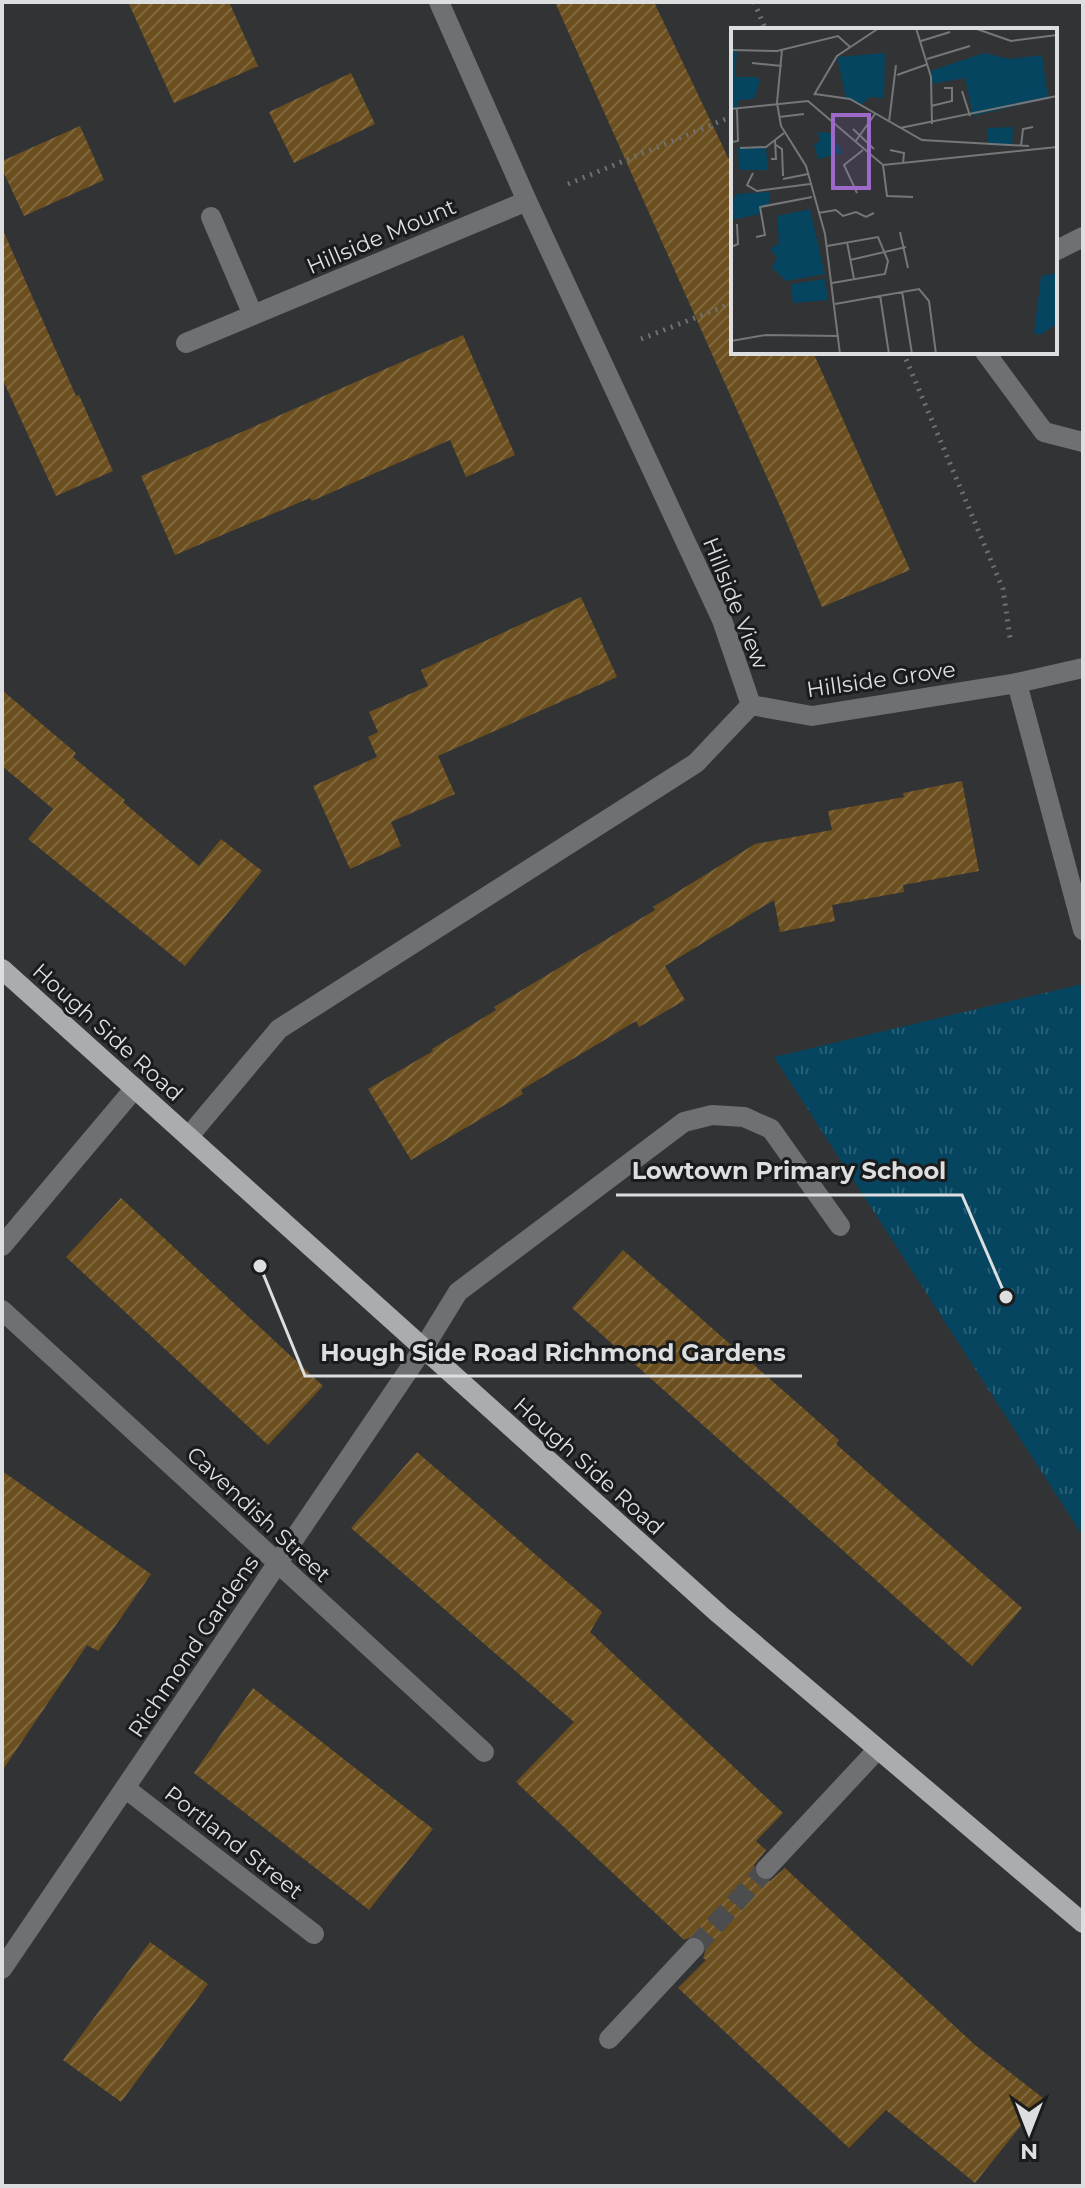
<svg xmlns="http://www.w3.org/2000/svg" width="1085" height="2188" viewBox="0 0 1085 2188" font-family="Montserrat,sans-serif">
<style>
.grass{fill:url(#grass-tufts)}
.building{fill:url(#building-hatch)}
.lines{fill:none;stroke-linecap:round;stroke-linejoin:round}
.minor-tunnel{stroke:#4b4d4e;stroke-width:20;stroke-dasharray:20 10;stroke-linecap:butt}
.path{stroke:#6e7071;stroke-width:5;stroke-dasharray:2 6;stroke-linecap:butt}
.minor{stroke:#6f7071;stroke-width:20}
.major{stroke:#aaadaf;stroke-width:20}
.labels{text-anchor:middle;stroke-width:6;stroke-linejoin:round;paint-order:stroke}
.street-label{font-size:22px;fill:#dcdedf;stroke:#1a1b1c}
.inset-road{fill:none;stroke:#757779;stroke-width:2}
.view{fill:#9d6aca;fill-opacity:0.15;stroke:#9d6aca;stroke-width:4}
.inset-edge{fill:none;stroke:#dcdedf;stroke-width:4}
.leader{fill:none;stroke:#dcdedf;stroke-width:3}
.callout-dot{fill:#dcdedf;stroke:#1a1b1c;stroke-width:3}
.callout-label{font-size:24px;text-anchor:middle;font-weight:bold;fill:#dcdedf;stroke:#1a1b1c;stroke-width:6;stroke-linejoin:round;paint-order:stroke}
</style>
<defs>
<pattern id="grass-tufts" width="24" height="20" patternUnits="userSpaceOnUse" patternTransform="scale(2)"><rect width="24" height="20" fill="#064560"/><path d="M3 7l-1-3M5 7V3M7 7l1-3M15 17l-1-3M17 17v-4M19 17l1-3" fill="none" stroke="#2a5f76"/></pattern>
<pattern id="building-hatch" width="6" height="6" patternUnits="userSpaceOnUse" patternTransform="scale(2)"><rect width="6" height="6" fill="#6c4f1f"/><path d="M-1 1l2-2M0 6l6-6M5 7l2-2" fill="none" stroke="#80683f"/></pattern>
</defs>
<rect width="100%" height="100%" fill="#313335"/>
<path class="grass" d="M 1083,984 L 1083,1536 L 774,1057 Z"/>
<g class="building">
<path d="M 128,2 L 229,2 L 258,66 L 174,103 Z"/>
<path d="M 555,2 L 654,2 L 733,168 L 733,352 L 813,352 L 910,570 L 822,607 L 782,511 Z"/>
<path d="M 351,73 L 375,124 L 294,163 L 269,112 Z"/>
<path d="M 80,126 L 104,180 L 24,216 L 2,169 L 2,161 Z"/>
<path d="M 2,228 L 76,396 L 79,395 L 113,471 L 56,496 L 2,378 Z"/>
<path d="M 463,335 L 515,455 L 466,477 L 450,440 L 312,501 L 310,498 L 175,555 L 141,476 Z"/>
<path d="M 581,597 L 617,677 L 438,756 L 455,794 L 391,822 L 401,846 L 350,869 L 313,786 L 377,757 L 368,737 L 378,732 L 369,712 L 428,686 L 421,670 Z"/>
<path d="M 2,690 L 76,753 L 73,757 L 125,800 L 123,802 L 199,866 L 221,839 L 262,871 L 185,966 L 28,839 L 53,809 L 2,766 Z"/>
<path d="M 962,781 L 979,871 L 903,885 L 904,892 L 832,905 L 835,921 L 780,932 L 774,900 L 665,966 L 685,1000 L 639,1027 L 636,1021 L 521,1090 L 523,1094 L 411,1160 L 368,1089 L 433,1051 L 432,1049 L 496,1010 L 494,1007 L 655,910 L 653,907 L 755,844 L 832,830 L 828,811 L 904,797 L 903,793 Z"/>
<path d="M 121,1198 L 323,1386 L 268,1445 L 66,1257 Z"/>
<path d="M 623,1250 L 803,1408 L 839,1440 L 836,1444 L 1022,1608 L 972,1666 L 572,1308 Z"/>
<path d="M 417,1452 L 602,1612 L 590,1632 L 783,1813 L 756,1841 L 766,1850 L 754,1865 L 757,1878 L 762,1881 L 770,1881 L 785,1868 L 975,2045 L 1043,2098 L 975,2183 L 886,2110 L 849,2148 L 678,1988 L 706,1960 L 703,1958 L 707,1945 L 703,1939 L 696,1935 L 684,1940 L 516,1782 L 574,1722 L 351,1528 Z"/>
<path d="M 2,1471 L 151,1574 L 98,1651 L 87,1645 L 2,1771 Z"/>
<path d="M 253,1688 L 433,1829 L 369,1910 L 194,1773 Z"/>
<path d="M 150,1942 L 208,1984 L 121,2102 L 63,2060 Z"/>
</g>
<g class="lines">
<path class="minor-tunnel" d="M 694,1948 L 766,1869"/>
<g class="path">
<path d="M 754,2 L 766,30"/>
<path d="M 568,184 L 733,116"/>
<path d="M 641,339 L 733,303"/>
<path d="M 903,352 L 1003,589 L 1010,638"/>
</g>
<g class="minor">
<path d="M 211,217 L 253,315"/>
<path d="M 1055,251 L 1083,237"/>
<path d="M 186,343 L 527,201"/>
<path d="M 985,352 L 1044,432 L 1083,442"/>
<path d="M 1017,683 L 1083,930"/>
<path d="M 751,705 L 812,716 L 1017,683 L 1083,668"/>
<path d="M 189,1136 L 279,1029 L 696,763 L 751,705 L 722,620 L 527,201 L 439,2"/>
<path d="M 2,1246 L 135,1088"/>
<path d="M 2,1310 L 484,1752"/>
<path d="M 125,1788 L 314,1934"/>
<path d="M 766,1869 L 878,1749"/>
<path d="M 2,1969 L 423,1349 L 458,1292 L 684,1122 L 712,1115 L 744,1117 L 771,1129 L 840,1226"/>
<path d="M 609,2039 L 694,1948"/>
</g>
<path class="major" d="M 2,969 L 719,1614 L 1083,1923"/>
</g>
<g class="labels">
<g class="street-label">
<text transform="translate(381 236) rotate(-23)" y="8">Hillside Mount</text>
<text transform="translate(736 603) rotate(68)" y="8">Hillside View</text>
<text transform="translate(881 679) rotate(-8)" y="8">Hillside Grove</text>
<text transform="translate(108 1032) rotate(42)" y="8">Hough Side Road</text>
<text transform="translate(589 1466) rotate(42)" y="8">Hough Side Road</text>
<text transform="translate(259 1514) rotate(43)" y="8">Cavendish Street</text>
<text transform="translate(193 1646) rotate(-56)" y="8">Richmond Gardens</text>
<text transform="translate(234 1842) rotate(38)" y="8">Portland Street</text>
</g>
</g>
<g transform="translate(731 28)">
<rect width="326" height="326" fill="#313335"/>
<path d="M 0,22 L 6,23 L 4,49 L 26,49 L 29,53 L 23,71 L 8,72 L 6,81 L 0,81 ZM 154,25 L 153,70 L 139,69 L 130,77 L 115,70 L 106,29 ZM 253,25 L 279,31 L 311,27 L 317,70 L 242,88 L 234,50 L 200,56 L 199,43 ZM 87,104 L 99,105 L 112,125 L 87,131 L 83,116 L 89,114 ZM 38,164 L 39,175 L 29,179 L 30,186 L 0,192 L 4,166 ZM 79,181 L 94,246 L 55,253 L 41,240 L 46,230 L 39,221 L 48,215 L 46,188 ZM 326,245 L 326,296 L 309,307 L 303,305 L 310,248 Z" fill="#064560"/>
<path d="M 277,32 L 284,63 L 264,67 L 258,36 ZM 308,32 L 314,62 L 296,65 L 291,35 ZM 282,99 L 281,118 L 256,117 L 257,100 ZM 7,119 L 35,119 L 37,142 L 8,142 ZM 94,251 L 97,272 L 62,275 L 60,256 Z" fill="#064560"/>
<path class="inset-road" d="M 185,0 L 200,49 L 201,96M 243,0 L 280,13 L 326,7M 190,13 L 219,4M 0,22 L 46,23 L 107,8 L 119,19M 51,22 L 46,75 L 50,98 L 75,138 L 94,206 L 109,326M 196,31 L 239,18M 21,35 L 51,38M 166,47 L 197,36M 231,63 L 239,88M 84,66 L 119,71 L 191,112 L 298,118M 83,67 L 106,28 L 148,0M 200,78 L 221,73 L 221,60 L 213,60M 0,81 L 77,73 L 152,137 L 326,119M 48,89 L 73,86M 158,94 L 165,37M 169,100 L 326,68M 122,101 L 143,121M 1,114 L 7,113 L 6,81M 124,114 L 144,86M 45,117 L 51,121 L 52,148M 290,118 L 292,101 L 302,99M 9,120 L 35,119 L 44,112M 159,122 L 173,125 L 172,136M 40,131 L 45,131 L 44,112 L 53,105M 152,137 L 156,168 L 182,169M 22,145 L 16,157 L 26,163 L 79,156M 52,151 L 77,146M 126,165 L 113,137 L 132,122M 87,185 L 105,182 L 112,188 L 125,184 L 135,189 L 143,185M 169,204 L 177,240M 25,209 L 34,207 L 29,179 L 81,169M 116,214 L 123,251M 96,218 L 147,209 L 157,233 L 154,246 L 101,255M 0,219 L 7,216 L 6,196M 119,232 L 175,219M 171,263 L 181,326M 149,267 L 158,326M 104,276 L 188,261 L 198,273 L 205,326M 0,313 L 35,307 L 108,308"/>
<path class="view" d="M 102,87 L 138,87 L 138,160 L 102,160 Z"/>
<rect width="326" height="326" class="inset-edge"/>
</g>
<path class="leader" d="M1006 1297L962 1195H616M260 1266L305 1376H802"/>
<g class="callout-dot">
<circle cx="1006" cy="1297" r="8"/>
<circle cx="260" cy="1266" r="8"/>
</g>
<g class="callout-label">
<text x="789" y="1179">Lowtown Primary School</text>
<text x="553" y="1361">Hough Side Road Richmond Gardens</text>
</g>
<rect width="1085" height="2188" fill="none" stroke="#dcdedf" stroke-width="8"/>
<g transform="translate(1029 2132) rotate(180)" stroke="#1a1b1c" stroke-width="6" paint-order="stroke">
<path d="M0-6L14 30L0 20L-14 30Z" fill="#dcdedf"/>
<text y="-12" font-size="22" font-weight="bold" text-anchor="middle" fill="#dcdedf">N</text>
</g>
</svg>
